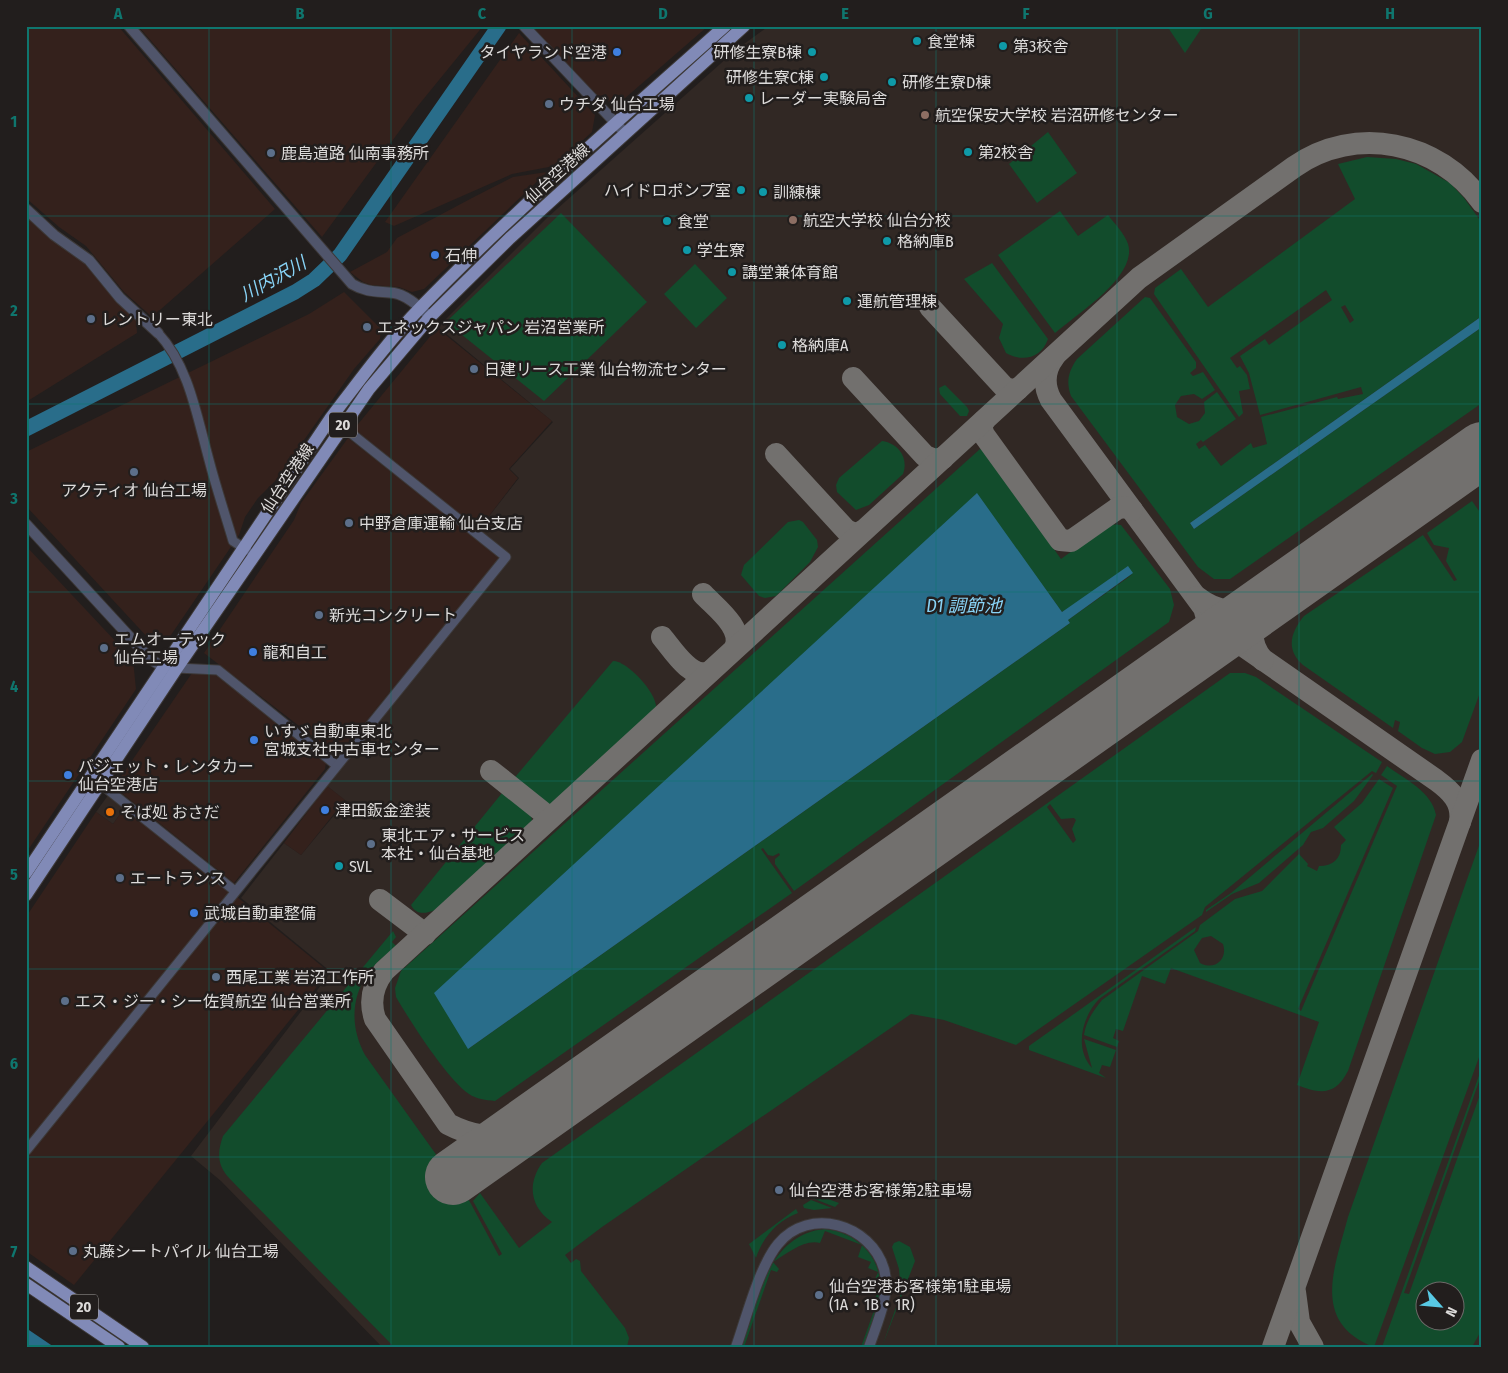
<svg xmlns="http://www.w3.org/2000/svg" width="1508" height="1373" viewBox="0 0 1508 1373" font-family="'Fira Sans Condensed','Noto Sans JP',sans-serif">
<style>
.built{fill:#312824;fill-rule:evenodd}
.industrial{fill:#34211c}
.green{fill:#124c2c;fill-rule:evenodd}
.water{fill:#296d8a}
.lines{fill:none;stroke-linecap:round;stroke-linejoin:round}
.river{stroke:#296d8a;stroke-width:15}
.taxiway{stroke:#72706e;stroke-width:22}
.runway{stroke:#72706e;stroke-width:56}
.minor-casing{stroke:#3c3837;stroke-width:11}
.tertiary-casing{stroke:#3c3837;stroke-width:12}
.primary-casing{stroke:#3c3837;stroke-width:14}
.minor{stroke:#50556b;stroke-width:9}
.tertiary{stroke:#50556b;stroke-width:10}
.primary{stroke:#818ab7;stroke-width:12}
.grid{fill:none;stroke:#0f766e;stroke-width:1;stroke-opacity:0.55}
.culture-dot{fill:#0f9aa8;stroke:#221e1d;stroke-width:2}
.shop-dot{fill:#3f7fe0;stroke:#221e1d;stroke-width:2}
.service-dot{fill:#5c6f8a;stroke:#221e1d;stroke-width:2}
.education-dot{fill:#8d6e63;stroke:#221e1d;stroke-width:2}
.food-dot{fill:#e8710a;stroke:#221e1d;stroke-width:2}
.labels{text-anchor:middle;stroke-width:5;stroke-linejoin:round;paint-order:stroke}
.shield{fill:#221e1d;stroke:#a5a2a1;stroke-width:1}
.shield-label{font-size:15px;font-weight:bold;fill:#dddbda}
.poi-label{font-size:16px;fill:#dddbda;stroke:#221e1d;text-anchor:start}
.street-label{font-size:16px;fill:#dddbda;stroke:#221e1d}
.water-label{font-size:18px;font-style:italic;fill:#88d3f6;stroke:#221e1d}
.neatline{fill:none;stroke:#0f766e;stroke-width:2}
.grid-label{font-size:16px;text-anchor:middle;font-weight:bold;fill:#0f766e}
</style>
<rect width="100%" height="100%" fill="#221e1d"/>
<g class="built">
<path d="M 769,26 L 1482,26 L 1482,1347 L 382,1347 L 221,1181 L 191,1156 L 331,972 L 241,898 L 284,843 L 301,855 L 346,801 L 327,786 L 511,557 L 479,529 L 519,478 L 510,469 L 553,422 L 438,327 L 548,217 L 737,49 ZM 1426,1290 L 1456,1290 L 1456,1320 L 1426,1320 Z"/>
<path d="M 109,794 L 125,807 L 113,824 L 96,812 Z"/>
</g>
<g class="industrial">
<path d="M 30,26 L 118,26 L 275,209 L 152,317 L 124,292 L 86,246 L 59,227 L 26,198 L 26,30 Z"/>
<path d="M 138,26 L 483,26 L 417,107 L 322,237 Z"/>
<path d="M 532,26 L 708,26 L 624,99 L 613,104 L 597,95 Z"/>
<path d="M 519,33 L 595,115 L 592,132 L 554,166 L 512,174 L 394,226 L 385,222 Z"/>
<path d="M 547,172 L 424,289 L 412,292 L 399,287 L 371,285 L 363,282 L 350,272 L 387,252 L 397,238 L 472,198 L 513,177 Z"/>
<path d="M 26,214 L 51,238 L 84,263 L 111,295 L 136,319 L 137,333 L 26,402 Z"/>
<path d="M 344,292 L 381,329 L 380,339 L 354,369 L 276,480 L 258,498 L 245,517 L 239,535 L 169,638 L 149,639 L 26,506 L 26,452 L 309,314 Z"/>
<path d="M 437,328 L 552,421 L 509,469 L 518,478 L 479,529 L 354,429 Z"/>
<path d="M 348,438 L 500,557 L 341,752 L 333,752 L 204,653 L 294,520 L 301,503 Z"/>
<path d="M 26,546 L 133,660 L 136,689 L 26,853 Z"/>
<path d="M 192,673 L 215,674 L 326,763 L 325,769 L 234,883 L 114,787 Z"/>
<path d="M 327,786 L 345,800 L 301,855 L 284,843 Z"/>
<path d="M 125,807 L 229,892 L 26,1145 L 26,917 L 96,812 L 113,824 Z"/>
<path d="M 236,896 L 329,972 L 74,1285 L 26,1251 L 26,1158 Z"/>
</g>
<g class="green">
<path d="M 1167,26 L 1203,26 L 1185,53 Z"/>
<path d="M 1048,132 L 1077,173 L 1037,203 L 1009,164 Z"/>
<path d="M 1367,157 L 1396,159 L 1416,164 L 1450,183 L 1464,198 L 1482,223 L 1482,316 L 1190,523 L 1194,529 L 1482,327 L 1482,403 L 1230,579 L 1214,579 L 1198,567 L 1071,396 C 1066,382 1068,372 1077,359 L 1145,297 L 1150,298 L 1196,362 L 1196,368 L 1190,373 L 1193,376 L 1203,372 L 1215,390 L 1202,399 L 1194,394 L 1181,396 L 1175,405 L 1177,417 L 1189,424 L 1199,421 L 1205,413 L 1204,402 L 1217,392 L 1236,419 L 1203,442 L 1201,440 L 1196,444 L 1199,449 L 1205,445 L 1221,466 L 1251,443 L 1253,448 L 1267,444 L 1261,417 L 1337,397 L 1338,399 L 1363,394 L 1361,387 L 1260,415 L 1249,373 L 1240,356 L 1265,339 L 1269,345 L 1332,300 L 1326,290 L 1230,358 L 1237,368 L 1240,366 L 1247,375 L 1250,389 L 1239,391 L 1243,413 L 1239,417 L 1154,294 L 1155,288 L 1181,269 L 1208,307 L 1355,199 L 1338,164 ZM 1345,305 L 1354,320 L 1350,323 L 1341,307 Z"/>
<path d="M 1060,211 L 1078,236 L 1108,215 C 1114,223 1125,234 1128,244 C 1138,276 1077,314 1055,333 L 998,255 Z"/>
<path d="M 561,213 L 647,302 L 544,401 L 446,322 Z"/>
<path d="M 992,263 L 1048,339 C 1041,359 1022,362 1006,353 L 999,338 L 1003,324 L 964,279 Z"/>
<path d="M 695,264 L 727,298 L 696,328 L 664,294 Z"/>
<path d="M 945,385 L 967,407 L 969,411 L 967,416 L 960,416 L 940,394 L 939,388 Z"/>
<path d="M 882,441 C 898,443 909,458 903,474 L 869,505 L 856,510 L 837,492 L 836,485 L 839,478 Z"/>
<path d="M 980,449 L 984,451 L 1061,559 L 1109,524 L 1121,525 L 1170,589 L 1174,605 L 1169,622 L 794,891 L 775,864 L 775,859 L 780,855 L 779,853 L 773,856 L 768,855 L 763,848 L 761,849 L 792,893 L 495,1101 C 486,1100 476,1099 469,1094 C 447,1079 410,1021 396,997 L 395,988 L 401,971 ZM 976,494 L 1062,612 L 1133,574 L 1068,620 L 1070,623 L 468,1049 Z"/>
<path d="M 1472,501 L 1482,515 L 1482,687 L 1462,742 L 1450,752 L 1435,754 L 1422,748 L 1398,731 L 1400,722 L 1395,720 L 1393,728 L 1303,665 C 1285,649 1291,632 1304,616 L 1423,535 L 1454,581 L 1457,580 L 1446,561 L 1449,548 L 1434,545 L 1427,533 Z"/>
<path d="M 799,520 L 803,522 L 817,540 L 818,547 L 810,562 L 776,596 L 765,598 L 759,596 L 741,575 L 744,565 L 788,522 Z"/>
<path d="M 613,661 C 628,661 659,695 656,710 L 552,805 L 546,807 L 540,806 L 511,782 Z"/>
<path d="M 1230,673 L 1245,673 L 1256,677 L 1382,762 L 1376,773 L 1372,771 L 1205,907 L 1202,915 L 1016,1045 L 944,1020 L 911,1014 L 602,1227 L 565,1255 L 571,1263 L 576,1259 L 580,1261 L 581,1271 L 625,1328 L 629,1338 L 627,1347 L 394,1347 L 230,1179 C 217,1165 217,1153 223,1136 L 393,931 L 396,937 L 392,942 L 396,946 C 387,954 375,963 368,973 C 350,999 351,1029 365,1055 L 470,1202 L 499,1256 L 502,1254 L 473,1201 L 480,1193 L 519,1248 L 552,1222 C 530,1207 527,1184 542,1163 ZM 1050,804 L 1061,819 L 1074,818 L 1076,820 L 1072,829 L 1076,840 L 1073,843 L 1047,807 Z"/>
<path d="M 1387,766 C 1405,779 1432,792 1436,815 L 1348,1071 C 1335,1096 1320,1094 1297,1085 L 1319,1022 L 1171,968 L 1165,984 L 1142,976 L 1123,1031 L 1116,1029 L 1113,1038 L 1119,1041 L 1117,1047 L 1084,1035 C 1086,1021 1093,1011 1102,1000 L 1198,931 L 1200,925 L 1235,899 L 1262,891 L 1299,854 L 1308,864 L 1307,866 L 1317,871 L 1319,866 C 1333,866 1341,859 1341,845 L 1346,840 L 1334,827 L 1362,803 L 1379,779 L 1393,788 L 1298,1009 L 1301,1011 L 1397,786 L 1381,775 ZM 1211,936 L 1223,944 C 1228,959 1215,971 1200,963 L 1194,950 L 1202,938 Z"/>
<path d="M 1372,774 L 1373,775 L 1354,801 L 1323,828 L 1311,832 L 1303,845 L 1259,883 L 1232,894 L 1206,912 L 1206,910 L 1231,893 Z"/>
<path d="M 502,793 C 513,795 533,810 532,822 L 435,910 C 425,914 416,915 411,905 Z"/>
<path d="M 1482,837 L 1482,1049 L 1374,1347 C 1310,1322 1335,1267 1348,1217 Z"/>
<path d="M 1196,927 L 1195,931 L 1099,999 C 1082,1017 1074,1048 1092,1068 L 1084,1039 L 1116,1050 L 1110,1067 L 1102,1065 L 1099,1073 L 1106,1078 L 1029,1050 L 1029,1046 Z"/>
<path d="M 1482,1067 L 1482,1073 L 1404,1293 L 1409,1294 L 1482,1089 L 1482,1329 L 1472,1347 L 1382,1347 ZM 1426,1290 L 1456,1290 L 1456,1320 L 1426,1320 Z"/>
<path d="M 817,1195 L 839,1203 L 835,1207 L 812,1198 Z"/>
<path d="M 811,1200 L 832,1208 L 814,1210 L 804,1208 L 803,1205 Z"/>
<path d="M 796,1209 L 798,1213 C 777,1221 763,1237 756,1258 L 749,1244 Z"/>
<path d="M 825,1229 C 855,1232 881,1255 880,1287 C 880,1307 870,1328 863,1347 L 861,1347 L 876,1305 L 873,1304 L 879,1287 L 873,1284 L 878,1272 L 868,1268 L 871,1262 L 858,1257 L 862,1245 L 825,1231 L 820,1243 C 804,1239 787,1254 773,1262 L 779,1269 L 777,1272 L 771,1270 L 744,1347 L 740,1347 C 756,1302 768,1234 825,1229 Z"/>
<path d="M 899,1241 L 910,1247 L 915,1261 L 882,1347 L 901,1293 L 899,1269 L 892,1247 L 894,1243 Z"/>
</g>
<g class="water">
<path d="M 1482,316 L 1482,327 L 1194,529 L 1190,523 Z"/>
<path d="M 977,493 L 1062,612 L 1128,566 L 1133,573 L 1068,620 L 1070,623 L 468,1049 L 434,993 Z"/>
<path d="M 26,1328 L 54,1347 L 26,1347 Z"/>
</g>
<g class="lines">
<path class="river" d="M 26,429 L 295,292 L 314,280 L 340,255 L 499,26"/>
<g class="taxiway">
<path d="M 930,307 L 1004,387 L 1011,390 L 1018,389"/>
<path d="M 1054,357 C 1044,370 1043,385 1051,400 L 1204,608 C 1210,624 1207,640 1195,653"/>
<path d="M 853,378 L 925,456 L 935,460 L 943,458"/>
<path d="M 984,421 L 981,427 L 984,435 L 1060,540 L 1071,541 L 1118,508 L 1126,507 L 1132,510"/>
<path d="M 776,454 L 846,530 L 855,534 L 863,531"/>
<path d="M 703,594 C 716,608 744,628 735,648"/>
<path d="M 1197,597 C 1217,613 1242,616 1265,603"/>
<path d="M 662,637 C 673,650 691,680 709,672"/>
<path d="M 1206,644 L 1226,640 L 1242,645 L 1436,780 C 1451,791 1463,802 1460,822"/>
<path d="M 1263,660 C 1248,643 1249,619 1265,603"/>
<path d="M 491,771 L 550,818"/>
<path d="M 380,900 L 425,934"/>
<path d="M 518,1131 C 497,1142 469,1135 448,1124 L 375,1019 C 369,1001 373,985 384,971 L 1139,278 L 1294,167 C 1355,124 1439,141 1482,202"/>
<path d="M 1295,1292 L 1299,1322 L 1313,1347"/>
<path d="M 1273,1347 L 1482,760"/>
</g>
<path class="runway" d="M 453,1177 L 1482,450"/>
<defs>
<g id="minor">
<path d="M 158,333 C 189,366 197,417 209,460 C 216,487 225,514 233,541 L 247,550"/>
<path d="M 177,668 L 218,670 L 336,765"/>
<path d="M 97,781 L 235,891"/>
<path d="M 26,1151 L 506,557 L 342,426"/>
</g>
<g id="tertiary">
<path d="M 129,26 L 352,284 C 367,293 378,291 394,293 C 407,295 421,308 430,317"/>
<path d="M 524,26 L 625,133"/>
<path d="M 26,209 L 54,235 L 89,260 L 120,298 L 158,333"/>
<path d="M 26,524 L 150,659 L 163,667 L 171,668"/>
<path d="M 736,1347 C 746,1319 759,1267 778,1244 C 809,1206 871,1224 884,1269 C 891,1294 877,1323 869,1347"/>
</g>
<g id="primary">
<path d="M 26,873 L 330,419 C 359,381 388,341 421,307 C 517,208 622,118 725,26"/>
<path d="M 26,895 L 177,668 L 369,389 L 430,317 L 510,238 L 744,26"/>
<path d="M 26,1267 L 143,1347"/>
<path d="M 26,1284 L 119,1347"/>
</g>
</defs>
<use href="#minor" class="minor-casing"/>
<use href="#tertiary" class="tertiary-casing"/>
<use href="#primary" class="primary-casing"/>
<use href="#minor" class="minor"/>
<use href="#tertiary" class="tertiary"/>
<use href="#primary" class="primary"/>
</g>
<path class="grid" d="M 209,26 L 209,1347M 391,26 L 391,1347M 572,26 L 572,1347M 754,26 L 754,1347M 936,26 L 936,1347M 1117,26 L 1117,1347M 1299,26 L 1299,1347M 26,216 L 1482,216M 26,404 L 1482,404M 26,592 L 1482,592M 26,781 L 1482,781M 26,969 L 1482,969M 26,1157 L 1482,1157"/>
<g class="culture-dot">
<circle cx="917" cy="41" r="5"/>
<circle cx="1003" cy="46" r="5"/>
<circle cx="812" cy="52" r="5"/>
<circle cx="824" cy="77" r="5"/>
<circle cx="892" cy="82" r="5"/>
<circle cx="749" cy="98" r="5"/>
<circle cx="968" cy="152" r="5"/>
<circle cx="741" cy="190" r="5"/>
<circle cx="763" cy="192" r="5"/>
<circle cx="667" cy="221" r="5"/>
<circle cx="887" cy="241" r="5"/>
<circle cx="687" cy="250" r="5"/>
<circle cx="732" cy="272" r="5"/>
<circle cx="847" cy="301" r="5"/>
<circle cx="782" cy="345" r="5"/>
<circle cx="339" cy="866" r="5"/>
</g>
<g class="shop-dot">
<circle cx="617" cy="52" r="5"/>
<circle cx="435" cy="255" r="5"/>
<circle cx="253" cy="652" r="5"/>
<circle cx="254" cy="740" r="5"/>
<circle cx="68" cy="775" r="5"/>
<circle cx="325" cy="810" r="5"/>
<circle cx="194" cy="913" r="5"/>
</g>
<g class="service-dot">
<circle cx="549" cy="104" r="5"/>
<circle cx="271" cy="153" r="5"/>
<circle cx="91" cy="319" r="5"/>
<circle cx="367" cy="327" r="5"/>
<circle cx="474" cy="369" r="5"/>
<circle cx="134" cy="472" r="5"/>
<circle cx="349" cy="523" r="5"/>
<circle cx="319" cy="615" r="5"/>
<circle cx="104" cy="648" r="5"/>
<circle cx="371" cy="844" r="5"/>
<circle cx="120" cy="878" r="5"/>
<circle cx="216" cy="977" r="5"/>
<circle cx="65" cy="1001" r="5"/>
<circle cx="779" cy="1190" r="5"/>
<circle cx="73" cy="1251" r="5"/>
<circle cx="819" cy="1295" r="5"/>
</g>
<g class="education-dot">
<circle cx="925" cy="115" r="5"/>
<circle cx="793" cy="220" r="5"/>
</g>
<circle class="food-dot" cx="110" cy="812" r="5"/>
<g class="labels">
<g class="shield">
<rect x="329" y="412.5" width="28" height="25" rx="4"/>
<rect x="70" y="1294.5" width="28" height="25" rx="4"/>
</g>
<g class="shield-label">
<text x="343" y="430">20</text>
<text x="84" y="1312">20</text>
</g>
<g class="poi-label">
<text x="927" y="47">食堂棟</text>
<text x="1013" y="52">第3校舎</text>
<text x="607" y="58" text-anchor="end">タイヤランド空港</text>
<text x="802" y="58" text-anchor="end">研修生寮B棟</text>
<text x="814" y="83" text-anchor="end">研修生寮C棟</text>
<text x="902" y="88">研修生寮D棟</text>
<text x="759" y="104">レーダー実験局舎</text>
<text x="559" y="110">ウチダ 仙台工場</text>
<text x="935" y="121">航空保安大学校 岩沼研修センター</text>
<text x="978" y="158">第2校舎</text>
<text x="281" y="159">鹿島道路 仙南事務所</text>
<text x="731" y="196" text-anchor="end">ハイドロポンプ室</text>
<text x="773" y="198">訓練棟</text>
<text x="803" y="226">航空大学校 仙台分校</text>
<text x="677" y="227">食堂</text>
<text x="897" y="247">格納庫B</text>
<text x="697" y="256">学生寮</text>
<text x="445" y="261">石伸</text>
<text x="742" y="278">講堂兼体育館</text>
<text x="857" y="307">運航管理棟</text>
<text x="101" y="325">レントリー東北</text>
<text x="377" y="333">エネックスジャパン 岩沼営業所</text>
<text x="792" y="351">格納庫A</text>
<text x="484" y="375">日建リース工業 仙台物流センター</text>
<text x="134" y="496" text-anchor="middle">アクティオ 仙台工場</text>
<text x="359" y="529">中野倉庫運輸 仙台支店</text>
<text x="329" y="621">新光コンクリート</text>
<text x="114" y="645">エムオーテック<tspan x="114" dy="18">仙台工場</tspan></text>
<text x="263" y="658">龍和自工</text>
<text x="264" y="737">いすゞ自動車東北<tspan x="264" dy="18">宮城支社中古車センター</tspan></text>
<text x="78" y="772">バジェット・レンタカー<tspan x="78" dy="18">仙台空港店</tspan></text>
<text x="335" y="816">津田鈑金塗装</text>
<text x="120" y="818">そば処 おさだ</text>
<text x="381" y="841">東北エア・サービス<tspan x="381" dy="18">本社・仙台基地</tspan></text>
<text x="349" y="872">SVL</text>
<text x="130" y="884">エートランス</text>
<text x="204" y="919">武城自動車整備</text>
<text x="226" y="983">西尾工業 岩沼工作所</text>
<text x="75" y="1007">エス・ジー・シー佐賀航空 仙台営業所</text>
<text x="789" y="1196">仙台空港お客様第2駐車場</text>
<text x="83" y="1257">丸藤シートパイル 仙台工場</text>
<text x="829" y="1292">仙台空港お客様第1駐車場<tspan x="829" dy="18">(1A・1B・1R)</tspan></text>
</g>
<g class="street-label">
<text transform="translate(557 173) rotate(-42)" y="6">仙台空港線</text>
<text transform="translate(287 478) rotate(-56)" y="6">仙台空港線</text>
</g>
<g class="water-label">
<text transform="translate(273 279) rotate(-29)" y="6">川内沢川</text>
<text x="964" y="612">D1 調節池</text>
</g>
</g>
<rect width="1508" height="1373" fill="none" stroke="#221e1d" stroke-width="55"/>
<g transform="translate(1440 1306) rotate(117)"><circle r="24" fill="#221e1d" stroke="#6d6a69"/>
<path d="M0-4L9 19L0 12L-9 19Z" fill="#58c9e4"/>
<text y="-8" font-size="14" font-weight="bold" text-anchor="middle" fill="#dddbda">N</text>
</g>
<rect x="28" y="28" width="1452" height="1318" class="neatline"/>
<g class="grid-label">
<text x="118" y="19">A</text>
<text x="300" y="19">B</text>
<text x="482" y="19">C</text>
<text x="663" y="19">D</text>
<text x="845" y="19">E</text>
<text x="1026" y="19">F</text>
<text x="1208" y="19">G</text>
<text x="1390" y="19">H</text>
<text x="14" y="127">1</text>
<text x="14" y="316">2</text>
<text x="14" y="504">3</text>
<text x="14" y="692">4</text>
<text x="14" y="880">5</text>
<text x="14" y="1069">6</text>
<text x="14" y="1257">7</text>
</g>
</svg>
